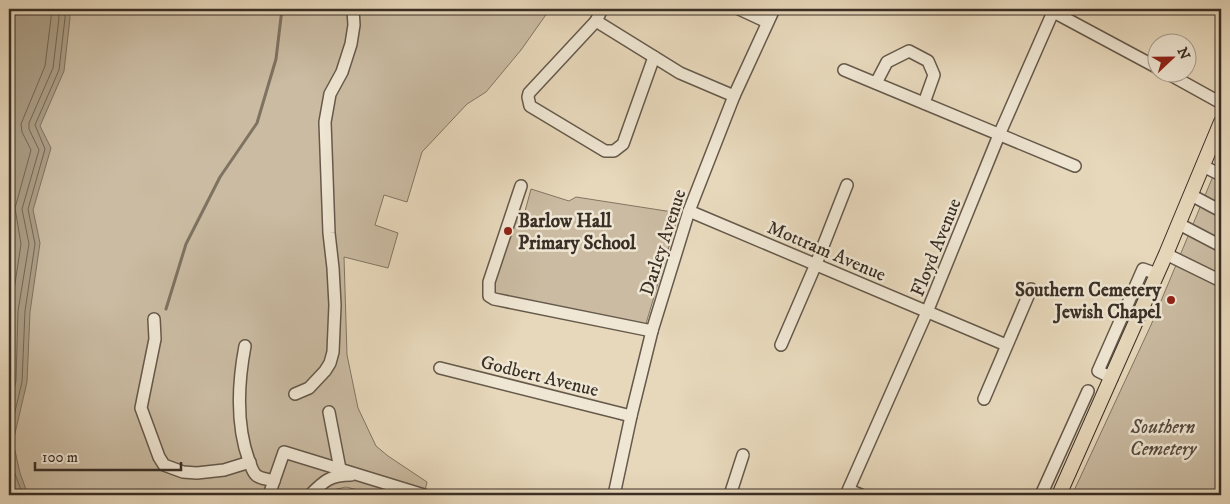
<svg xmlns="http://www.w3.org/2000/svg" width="1230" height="504" viewBox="0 0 1230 504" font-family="'IM FELL DW Pica',serif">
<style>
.green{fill:#cabba2;stroke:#827564}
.water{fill:#ac9f88;stroke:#7e7261}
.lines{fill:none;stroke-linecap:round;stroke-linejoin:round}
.shore{stroke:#736757;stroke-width:1}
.stream{stroke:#7e7261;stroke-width:3}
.minor-casing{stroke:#65594b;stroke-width:14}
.major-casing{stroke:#3a2f26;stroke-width:16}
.minor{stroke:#efe6d3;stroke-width:11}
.major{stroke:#e7d8bb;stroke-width:14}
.poi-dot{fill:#8f2418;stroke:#efe6d3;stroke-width:2}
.labels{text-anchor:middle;stroke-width:5;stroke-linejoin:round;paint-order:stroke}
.poi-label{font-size:19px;font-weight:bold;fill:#3a2f26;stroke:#efe6d3;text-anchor:start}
.street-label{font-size:19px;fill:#3a2f26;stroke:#efe6d3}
.park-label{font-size:19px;font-style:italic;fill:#574b3f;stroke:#efe6d3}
</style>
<rect width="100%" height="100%" fill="#e7d8bb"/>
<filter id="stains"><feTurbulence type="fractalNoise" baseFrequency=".004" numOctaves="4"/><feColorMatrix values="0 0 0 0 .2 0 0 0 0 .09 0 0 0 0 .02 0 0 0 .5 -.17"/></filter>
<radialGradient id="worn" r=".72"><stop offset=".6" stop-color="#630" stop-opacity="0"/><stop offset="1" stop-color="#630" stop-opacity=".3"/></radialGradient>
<g class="green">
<path d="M 9,9 L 550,9 L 521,50 L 486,92 L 467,104 L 422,152 L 407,202 L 384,195 L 375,225 L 398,233 L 388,268 L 344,257 L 347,355 L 358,408 L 376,446 L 388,456 L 427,482 L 424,495 L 377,495 L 346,487 L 333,490 L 328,495 L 9,495 Z"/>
<path d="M 1221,157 L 1221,495 L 1072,495 L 1151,325 Z"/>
<path d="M 531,189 L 569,201 L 576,197 L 679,213 L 645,327 L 494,295 L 492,287 L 517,213 L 524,215 Z"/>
</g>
<path class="water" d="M 9,9 L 69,9 L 70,18 L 64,71 L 40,126 L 51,148 L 33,210 L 40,243 L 30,312 L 27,382 L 13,442 L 20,473 L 28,495 L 9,495 Z"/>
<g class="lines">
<g class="shore">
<path d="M 9,365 L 11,310 L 21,244 L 15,208 L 31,150 L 22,132 L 21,124 L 45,66 L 51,18 L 51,9"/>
<path d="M 9,410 L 16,381 L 18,311 L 29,244 L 22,209 L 39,150 L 29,129 L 29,123 L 53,68 L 59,18 L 58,9"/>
<path d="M 9,437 L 22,382 L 25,311 L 35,244 L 28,209 L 45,149 L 35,125 L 59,70 L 65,18 L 65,9"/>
<path d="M 9,447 L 15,474 L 23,495"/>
</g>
<path class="stream" d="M 166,309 L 186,244 L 220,177 L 257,123 L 276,59 L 282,9"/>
<defs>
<g id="minor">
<path d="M 602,9 L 596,21 L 680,73 L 734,96"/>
<path d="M 739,9 L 767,22"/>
<path d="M 1048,9 L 1158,68"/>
<path d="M 596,21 L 529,93 L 528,97 L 530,106 L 605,151 L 614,151 L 623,144 L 654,57"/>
<path d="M 844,70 L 1075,166"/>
<path d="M 1165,72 L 1221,103"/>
<path d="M 876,83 L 887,62 L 909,51 L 928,61 L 934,75 L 924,103"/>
<path d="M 1203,166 L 1221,175"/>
<path d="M 521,186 L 489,282 L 489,296 L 494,299 L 652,331"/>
<path d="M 1191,195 L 1221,211"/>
<path d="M 689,211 L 1006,345"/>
<path d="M 1179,224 L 1221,246"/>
<path d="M 1166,254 L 1221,281"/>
<path d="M 154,319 L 155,339 L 141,408 L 159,457 L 164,465 L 183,472 L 197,473 L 224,470 L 250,462"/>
<path d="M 781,345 L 816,264 L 847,185"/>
<path d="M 245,346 C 238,383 236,425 249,461 C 251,465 252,471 256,475 C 260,479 268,479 274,481"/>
<path d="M 440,368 L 631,416"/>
<path d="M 1112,378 L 1098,371 L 1143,269 L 1157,274"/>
<path d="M 295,394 L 309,388 L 325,371 L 330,363 L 333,352 L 335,305 L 333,268 L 329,233 L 325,122 L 330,94 L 342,72 L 351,44 L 354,25 L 353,9"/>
<path d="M 984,399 L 1031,289"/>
<path d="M 329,412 L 340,469"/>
<path d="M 849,490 L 861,495"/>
<path d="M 269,495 L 284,452 L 424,495"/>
<path d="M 310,495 C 324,481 330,475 351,475"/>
<path d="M 614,495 L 631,416 L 652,331 L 689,211 L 734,96 L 774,9"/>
<path d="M 730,495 L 743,455"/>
<path d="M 846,495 L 927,312 L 999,135 L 1053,12"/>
<path d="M 1041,495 L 1088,391"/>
</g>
<path id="major" d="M 1059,495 L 1166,254 L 1221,122"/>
</defs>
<use href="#minor" class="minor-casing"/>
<use href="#major" class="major-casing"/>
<use href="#minor" class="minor"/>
<use href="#major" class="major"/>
</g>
<g class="poi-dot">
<circle cx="508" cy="231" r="5"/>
<circle cx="1171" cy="300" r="5"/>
</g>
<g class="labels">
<g class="poi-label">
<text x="518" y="227">Barlow Hall<tspan x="518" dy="22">Primary School</tspan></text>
<text x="1161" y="296" text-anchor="end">Southern Cemetery<tspan x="1161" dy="22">Jewish Chapel</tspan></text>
</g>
<g class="street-label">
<text transform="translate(662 242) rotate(-72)" y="7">Darley Avenue</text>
<text transform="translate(935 247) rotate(-68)" y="7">Floyd Avenue</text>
<text transform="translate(827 250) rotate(23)" y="7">Mottram Avenue</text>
<text transform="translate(540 375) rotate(14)" y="7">Godbert Avenue</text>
</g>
<g class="park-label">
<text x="1163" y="433">Southern<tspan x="1163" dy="22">Cemetery</tspan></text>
</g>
</g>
<rect width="1230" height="504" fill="none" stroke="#e7d8bb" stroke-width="30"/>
<rect x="10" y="10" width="1210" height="484" fill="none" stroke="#3a2f26" stroke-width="2.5"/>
<rect x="15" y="15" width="1200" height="474" fill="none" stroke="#3a2f26"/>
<g transform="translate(1172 58) rotate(68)"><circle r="24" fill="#efe6d3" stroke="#a79d8e"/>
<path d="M0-4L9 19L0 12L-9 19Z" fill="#8f2418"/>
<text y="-8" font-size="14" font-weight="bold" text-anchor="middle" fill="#3a2f26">N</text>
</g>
<path d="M35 462v8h146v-8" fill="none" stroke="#3a2f26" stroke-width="2.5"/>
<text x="42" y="462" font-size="15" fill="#3a2f26" stroke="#efe6d3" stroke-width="4" paint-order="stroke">100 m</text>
<rect width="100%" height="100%" filter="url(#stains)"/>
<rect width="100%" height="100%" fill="url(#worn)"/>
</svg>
